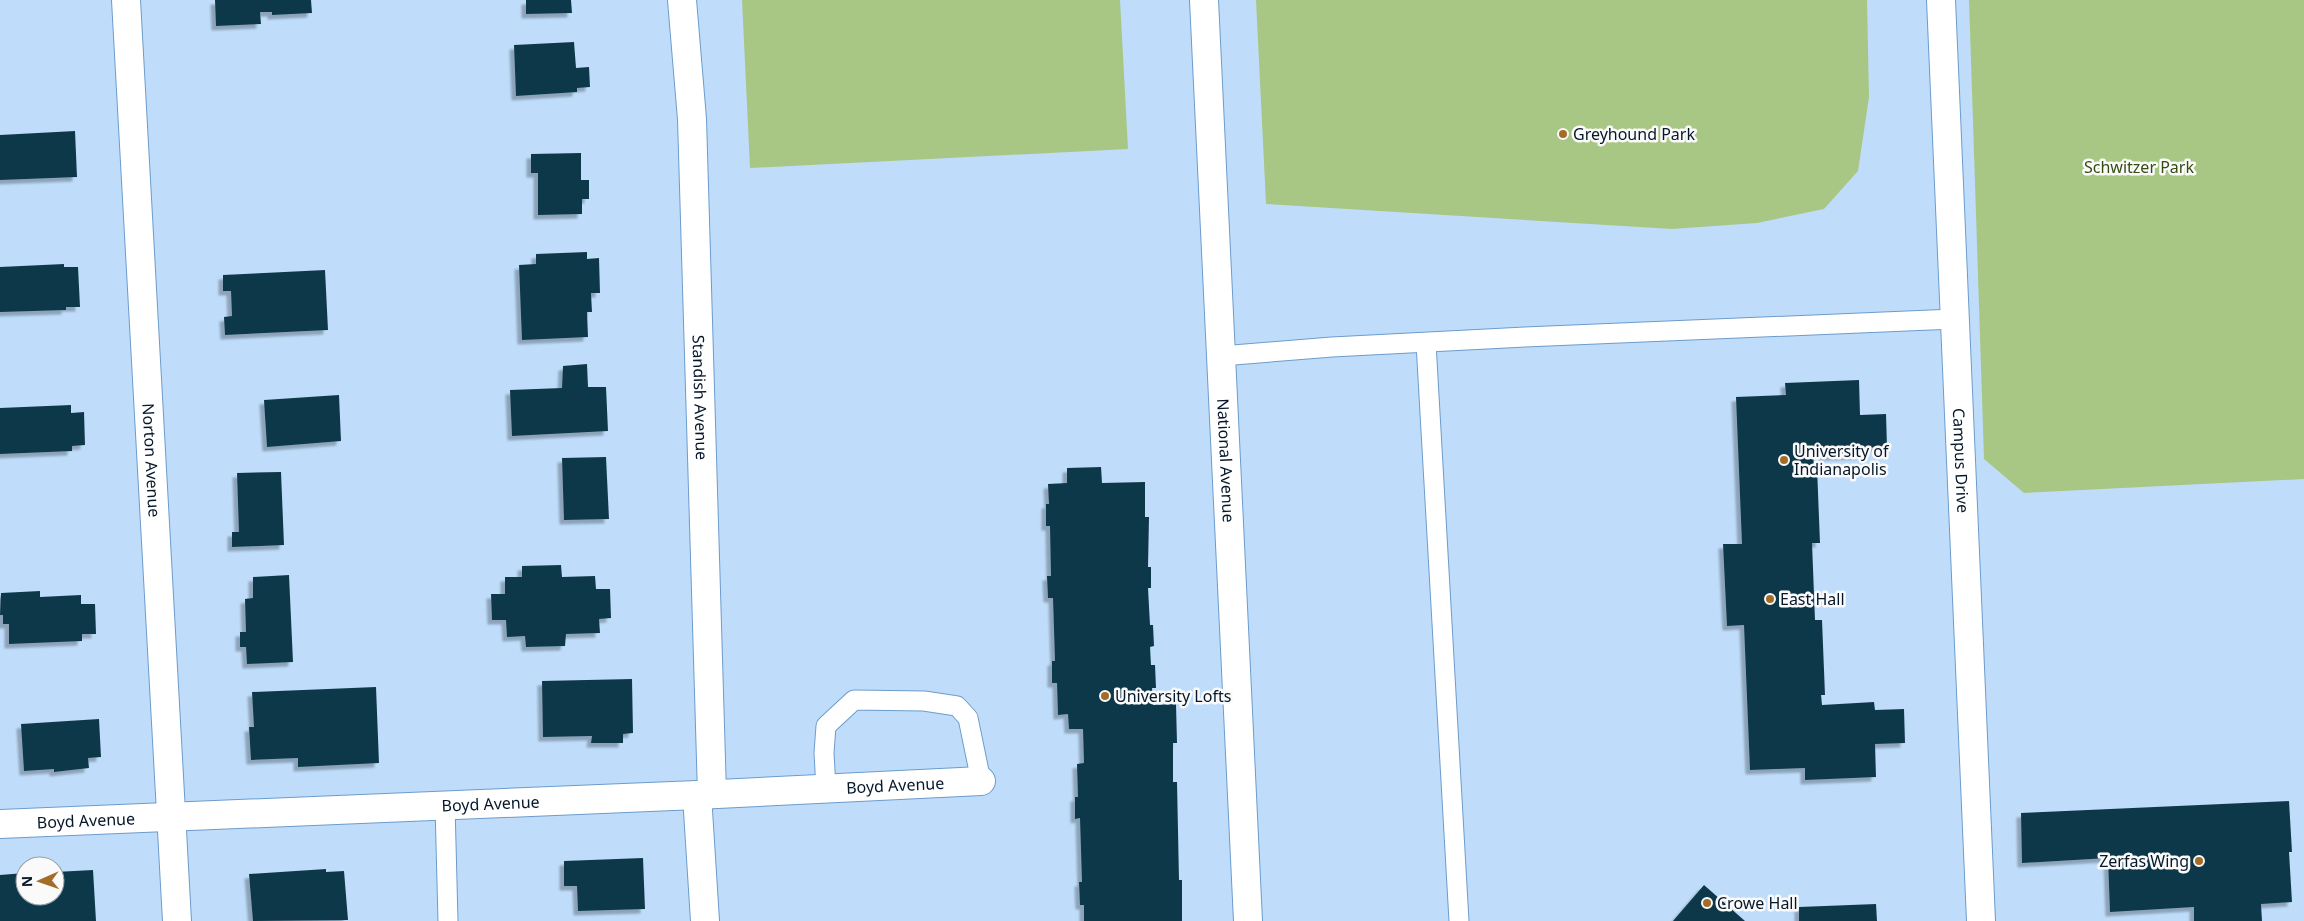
<svg xmlns="http://www.w3.org/2000/svg" width="2304" height="921" viewBox="0 0 2304 921" font-family="'Noto Sans',sans-serif">
<style>
.green{fill:#a8c785}
.building{fill:#113949;filter:url(#shadow)}
.lines{fill:none;stroke-linecap:round;stroke-linejoin:round}
.lane-casing{stroke:#6c9ccb;stroke-width:21}
.street-casing{stroke:#6c9ccb;stroke-width:30}
.lane{stroke:#fff;stroke-width:19}
.street{stroke:#fff;stroke-width:28}
.poi-dot{fill:#a36d28;stroke:#fafafa;stroke-width:2}
.labels{text-anchor:middle;stroke-width:5;stroke-linejoin:round;paint-order:stroke}
.poi-label{font-size:16px;fill:#051729;stroke:#fafafa;text-anchor:start}
.park-label{font-size:16px;fill:#344c11;stroke:#fafafa}
.street-label{font-size:16px;fill:#051729;stroke:#fafafa}
</style>
<defs>
<filter id="shadow"><feDropShadow dx="-4.5" dy="4.5" stdDeviation="1" flood-color="#0004"/></filter>
</defs>
<rect width="100%" height="100%" fill="#bfddfb"/>
<g class="green">
<path d="M 742,0 L 1120,0 L 1128,149 L 750,168 Z"/>
<path d="M 1256,0 L 1867,0 L 1869,97 L 1858,171 L 1824,209 L 1757,223 L 1672,229 L 1266,204 Z"/>
<path d="M 1969,0 L 2304,0 L 2304,479 L 2024,493 L 1984,459 Z"/>
</g>
<g class="building">
<path d="M 215,0 L 311,0 L 312,13 L 272,15 L 272,12 L 260,12 L 261,24 L 216,26 Z"/>
<path d="M 526,0 L 571,0 L 572,13 L 526,14 Z"/>
<path d="M 574,42 L 576,68 L 589,67 L 590,87 L 577,88 L 577,92 L 516,96 L 514,45 Z"/>
<path d="M 75,131 L 77,177 L 0,180 L 0,135 Z"/>
<path d="M 581,153 L 581,180 L 589,180 L 589,199 L 582,199 L 582,214 L 538,215 L 538,173 L 531,173 L 531,154 Z"/>
<path d="M 587,252 L 587,259 L 599,258 L 600,293 L 591,293 L 592,312 L 587,312 L 588,337 L 522,340 L 519,265 L 536,264 L 536,254 Z"/>
<path d="M 64,264 L 64,267 L 78,267 L 80,307 L 66,307 L 66,310 L 0,312 L 0,267 Z"/>
<path d="M 325,270 L 328,330 L 225,335 L 224,317 L 232,316 L 231,291 L 223,291 L 223,275 Z"/>
<path d="M 587,364 L 588,387 L 606,387 L 608,431 L 512,436 L 510,390 L 562,388 L 563,366 Z"/>
<path d="M 1859,380 L 1860,415 L 1886,414 L 1887,447 L 1860,448 L 1861,455 L 1824,456 L 1824,452 L 1813,453 L 1814,467 L 1817,467 L 1820,543 L 1812,543 L 1815,620 L 1822,620 L 1825,695 L 1821,695 L 1822,705 L 1874,702 L 1875,710 L 1904,709 L 1905,743 L 1875,744 L 1876,777 L 1805,780 L 1805,768 L 1750,770 L 1744,625 L 1727,626 L 1723,544 L 1742,544 L 1736,397 L 1786,395 L 1785,383 Z"/>
<path d="M 339,395 L 341,441 L 267,447 L 264,400 Z"/>
<path d="M 71,405 L 71,413 L 84,412 L 85,445 L 72,446 L 72,451 L 0,454 L 0,408 Z"/>
<path d="M 606,457 L 609,519 L 564,520 L 562,458 Z"/>
<path d="M 1101,467 L 1102,483 L 1145,482 L 1145,517 L 1149,517 L 1148,567 L 1151,567 L 1151,588 L 1148,588 L 1150,625 L 1153,625 L 1154,646 L 1150,647 L 1151,665 L 1155,665 L 1156,688 L 1152,688 L 1153,705 L 1176,704 L 1177,743 L 1173,743 L 1173,782 L 1177,782 L 1179,880 L 1182,880 L 1182,921 L 1084,921 L 1084,905 L 1080,905 L 1079,882 L 1082,882 L 1080,818 L 1075,819 L 1075,797 L 1078,797 L 1077,764 L 1084,763 L 1083,729 L 1069,729 L 1068,714 L 1058,715 L 1057,683 L 1052,683 L 1052,661 L 1055,661 L 1053,598 L 1048,598 L 1047,576 L 1051,576 L 1050,526 L 1046,526 L 1046,504 L 1049,504 L 1048,484 L 1067,483 L 1067,468 Z"/>
<path d="M 281,472 L 284,545 L 232,547 L 232,532 L 239,532 L 237,473 Z"/>
<path d="M 561,565 L 562,577 L 595,576 L 596,589 L 610,589 L 611,618 L 599,619 L 600,633 L 566,634 L 565,646 L 526,647 L 525,636 L 507,637 L 506,620 L 492,620 L 491,594 L 505,594 L 505,577 L 522,577 L 522,566 Z"/>
<path d="M 289,575 L 293,662 L 247,664 L 246,647 L 240,647 L 240,632 L 246,632 L 245,599 L 253,598 L 253,577 Z"/>
<path d="M 40,591 L 40,597 L 81,595 L 81,604 L 95,604 L 96,634 L 82,634 L 82,641 L 9,644 L 9,624 L 3,624 L 3,615 L 0,615 L 1,593 Z"/>
<path d="M 632,679 L 633,733 L 623,734 L 623,743 L 591,743 L 592,736 L 543,737 L 542,681 Z"/>
<path d="M 376,687 L 379,763 L 298,767 L 298,758 L 251,760 L 249,727 L 254,727 L 252,692 Z"/>
<path d="M 99,719 L 101,757 L 88,758 L 89,768 L 54,772 L 54,769 L 24,771 L 21,724 Z"/>
<path d="M 2289,801 L 2292,852 L 2289,852 L 2292,902 L 2261,904 L 2262,921 L 2194,921 L 2194,907 L 2110,912 L 2108,858 L 2022,863 L 2021,813 Z"/>
<path d="M 643,858 L 645,909 L 578,911 L 577,886 L 564,886 L 564,861 Z"/>
<path d="M 326,869 L 326,872 L 344,871 L 348,920 L 253,921 L 249,874 Z"/>
<path d="M 93,870 L 96,921 L 0,921 L 0,875 L 25,873 L 25,896 L 55,896 L 55,872 Z"/>
<path d="M 1704,885 L 1745,921 L 1673,921 Z"/>
<path d="M 1876,904 L 1877,921 L 1799,921 L 1799,907 Z"/>
</g>
<g class="lines">
<defs>
<g id="lane">
<path d="M 1426,343 L 1459,921"/>
<path d="M 1221,356 L 1332,347 L 1525,337 L 1954,319"/>
<path d="M 826,788 L 824,753 L 826,726 L 854,700 L 924,701 L 957,706 L 968,718 L 981,781"/>
<path d="M 445,805 L 448,921"/>
</g>
<g id="street">
<path id="s1" d="M 126,0 L 177,921"/>
<path id="s2" d="M 682,0 L 692,119 L 712,794"/>
<path id="s3" d="M 1204,0 L 1248,921"/>
<path id="s4" d="M 1941,0 L 1981,921"/>
<path d="M 697,795 L 705,921"/>
<path id="s5" d="M 0,824 L 697,795 L 981,781"/>
</g>
</defs>
<use href="#lane" class="lane-casing"/>
<use href="#street" class="street-casing"/>
<use href="#lane" class="lane"/>
<use href="#street" class="street"/>
</g>
<g class="poi-dot">
<circle cx="1563" cy="134" r="5"/>
<circle cx="1784" cy="460" r="5"/>
<circle cx="1770" cy="599" r="5"/>
<circle cx="1105" cy="696" r="5"/>
<circle cx="2199" cy="861" r="5"/>
<circle cx="1707" cy="903" r="5"/>
</g>
<g class="labels">
<g class="poi-label">
<text x="1573" y="140">Greyhound Park</text>
<text x="1794" y="457">University of<tspan x="1794" dy="18">Indianapolis</tspan></text>
<text x="1780" y="605">East Hall</text>
<text x="1115" y="702">University Lofts</text>
<text x="2189" y="867" text-anchor="end">Zerfas Wing</text>
<text x="1717" y="909">Crowe Hall</text>
</g>
<g class="park-label">
<text x="2139" y="173">Schwitzer Park</text>
</g>
<g class="street-label">
<text dy="6" stroke="none"><textPath href="#s2" startOffset="398">Standish Avenue</textPath></text>
<text dy="6" stroke="none"><textPath href="#s1" startOffset="461">Norton Avenue</textPath></text>
<text dy="6" stroke="none"><textPath href="#s4" startOffset="461">Campus Drive</textPath></text>
<text dy="6" stroke="none"><textPath href="#s3" startOffset="461">National Avenue</textPath></text>
<text dy="6" stroke="none"><textPath href="#s5" startOffset="896">Boyd Avenue</textPath></text>
<text dy="6" stroke="none"><textPath href="#s5" startOffset="491">Boyd Avenue</textPath></text>
<text dy="6" stroke="none"><textPath href="#s5" startOffset="86">Boyd Avenue</textPath></text>
</g>
</g>
<g transform="translate(40 881) rotate(268)"><circle r="24" fill="#fafafa" stroke="#989fa6"/>
<path d="M0-4L9 19L0 12L-9 19Z" fill="#a36d28"/>
<text y="-8" font-size="14" font-weight="bold" text-anchor="middle" fill="#051729">N</text>
</g>
</svg>
